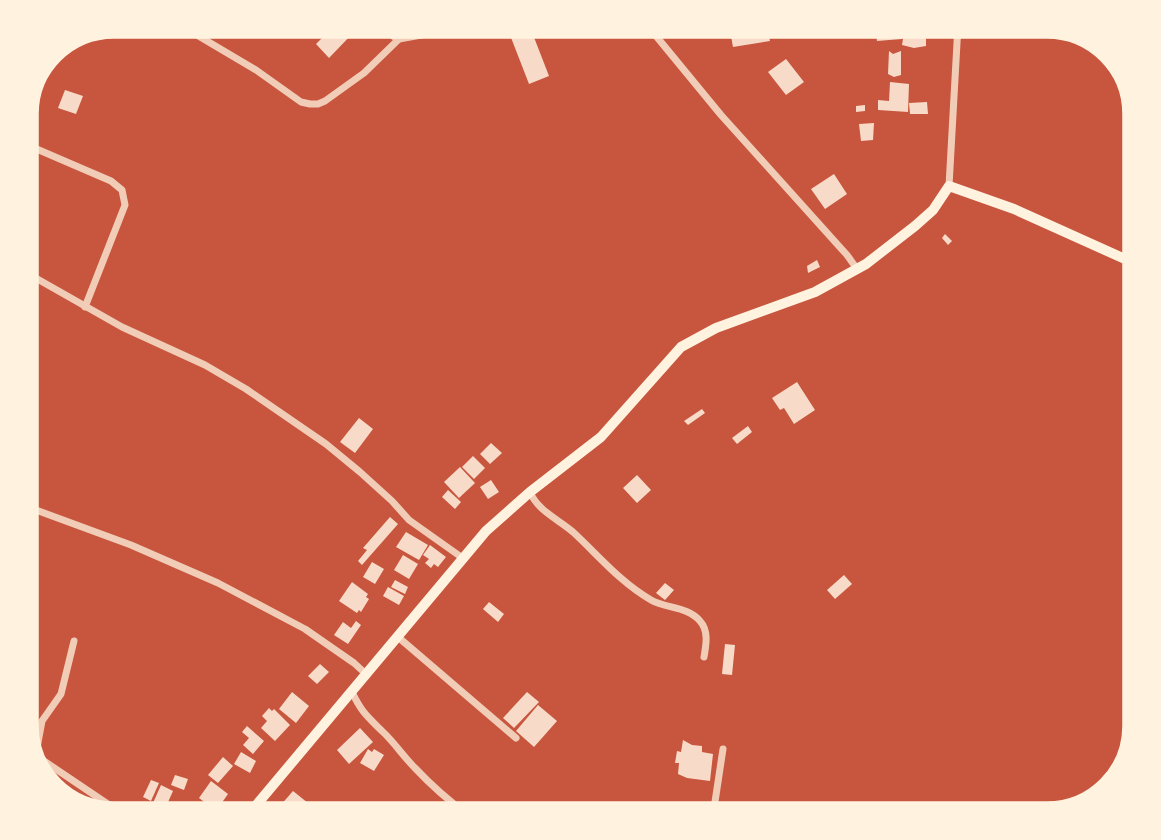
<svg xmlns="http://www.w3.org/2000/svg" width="1161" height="840" viewBox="0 0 1161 840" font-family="'Exo 2',sans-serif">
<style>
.building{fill:#f7dbc8}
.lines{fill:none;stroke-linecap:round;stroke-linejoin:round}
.minor{stroke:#f1ccb7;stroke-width:7}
.secondary{stroke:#fff3e0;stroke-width:10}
.rim{fill:none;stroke:#fff3e0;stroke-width:3.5}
</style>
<rect width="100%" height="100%" fill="#c8553d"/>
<g class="building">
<path d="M 335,25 L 348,25 L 355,31 L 329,58 L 316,44 Z"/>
<path d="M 542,25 L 562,25 L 555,34 Z"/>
<path d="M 729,25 L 767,25 L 770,41 L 733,47 Z"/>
<path d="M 875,25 L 901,25 L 902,39 L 877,41 Z"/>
<path d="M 905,26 L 915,27 L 926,26 L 926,46 L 914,48 L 902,45 Z"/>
<path d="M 530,27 L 549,76 L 529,84 L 510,35 Z"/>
<path d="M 889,51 L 893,54 L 901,51 L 901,75 L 894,77 L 888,74 Z"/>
<path d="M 786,59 L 804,82 L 786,95 L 768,72 Z"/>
<path d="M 890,82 L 909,84 L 908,112 L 878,110 L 878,100 L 889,101 Z"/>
<path d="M 65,90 L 83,96 L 76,114 L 58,108 Z"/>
<path d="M 927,102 L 928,114 L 910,114 L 909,103 Z"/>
<path d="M 865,105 L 865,111 L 856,112 L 856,106 Z"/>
<path d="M 874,123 L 873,140 L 861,141 L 859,124 Z"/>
<path d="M 834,174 L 847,194 L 825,209 L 811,189 Z"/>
<path d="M 945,234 L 952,241 L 948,245 L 942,238 Z"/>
<path d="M 817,260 L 820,267 L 808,273 L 807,266 Z"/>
<path d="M 797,382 L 815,410 L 794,424 L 784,408 L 780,410 L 772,398 Z"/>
<path d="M 702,409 L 705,413 L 688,425 L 684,421 Z"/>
<path d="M 359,418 L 373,429 L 355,453 L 340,442 Z"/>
<path d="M 748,426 L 752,432 L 737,444 L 732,438 Z"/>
<path d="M 491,443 L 502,453 L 490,464 L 480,454 Z"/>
<path d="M 473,456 L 485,468 L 474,479 L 462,467 Z"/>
<path d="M 460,467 L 475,483 L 459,498 L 444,482 Z"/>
<path d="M 637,475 L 651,490 L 637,503 L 623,488 Z"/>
<path d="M 491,480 L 499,492 L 488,499 L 480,487 Z"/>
<path d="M 448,490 L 461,502 L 455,509 L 442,497 Z"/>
<path d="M 390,517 L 398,524 L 362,565 L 358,561 L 367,550 L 363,548 Z"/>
<path d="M 406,532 L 428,545 L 419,560 L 396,547 Z"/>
<path d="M 430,545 L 446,557 L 438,567 L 434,564 L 431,568 L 425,563 L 429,559 L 423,555 Z"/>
<path d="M 403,555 L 418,564 L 409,579 L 394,570 Z"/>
<path d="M 372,562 L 384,569 L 375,584 L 363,577 Z"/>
<path d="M 844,575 L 852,584 L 835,599 L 827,590 Z"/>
<path d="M 395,580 L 408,587 L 405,594 L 391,587 Z"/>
<path d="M 352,582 L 368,594 L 366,597 L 369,599 L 361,612 L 359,610 L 357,613 L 339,601 Z"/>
<path d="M 665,583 L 674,590 L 665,600 L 656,593 Z"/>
<path d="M 388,587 L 404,596 L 399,605 L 383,596 Z"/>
<path d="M 489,602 L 504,614 L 498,622 L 483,609 Z"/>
<path d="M 356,621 L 361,625 L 348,644 L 334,635 L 343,622 L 351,628 Z"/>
<path d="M 725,644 L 735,645 L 732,675 L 722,674 Z"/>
<path d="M 320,664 L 329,672 L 317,684 L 308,676 Z"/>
<path d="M 292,692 L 309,706 L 296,723 L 279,709 Z"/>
<path d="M 527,692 L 539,702 L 514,728 L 503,718 Z"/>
<path d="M 538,705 L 557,721 L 534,747 L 516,731 Z"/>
<path d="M 269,708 L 272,711 L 274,709 L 290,725 L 275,741 L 261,728 L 267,721 L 262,716 Z"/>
<path d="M 247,726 L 264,741 L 253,754 L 243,745 L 249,738 L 242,732 Z"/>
<path d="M 360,728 L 373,742 L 349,764 L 337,750 Z"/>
<path d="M 683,740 L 692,745 L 702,746 L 702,752 L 713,754 L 710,781 L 687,778 L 678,774 L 679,763 L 675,763 L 677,751 L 681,752 Z"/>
<path d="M 368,749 L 372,752 L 374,749 L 384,755 L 374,771 L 360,763 Z"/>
<path d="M 241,752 L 256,761 L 250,773 L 234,764 Z"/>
<path d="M 223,757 L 233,766 L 218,783 L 208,775 Z"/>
<path d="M 175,775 L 188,779 L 184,790 L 171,785 Z"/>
<path d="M 151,780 L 159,783 L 151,801 L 143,797 Z"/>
<path d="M 211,781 L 228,794 L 216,811 L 199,798 Z"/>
<path d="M 161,785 L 173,791 L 165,809 L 153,803 Z"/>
<path d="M 293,791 L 313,807 L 307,815 L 292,815 L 280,806 Z"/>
</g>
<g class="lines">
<g class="minor">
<path d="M 180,25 L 256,70 L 301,102 L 310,104 L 318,104 L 325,101 L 364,73 L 399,39"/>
<path d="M 378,25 L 393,36 L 399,39 L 477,25"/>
<path d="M 647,25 L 721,115 L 847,255 L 857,269"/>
<path d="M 25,144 L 111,181 L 122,190 L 125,205 L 85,307"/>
<path d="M 949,186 L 958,25"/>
<path d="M 25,272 L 122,327 L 205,365 L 246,389 L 326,444 L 360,472 L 392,501 L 409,520 L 464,559"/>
<path d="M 530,492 C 538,511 558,519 573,532 C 599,556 620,582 651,600 C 667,609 687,606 700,621 C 709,631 706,645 704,657"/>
<path d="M 25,506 L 131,545 L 218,583 L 305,629 L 354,663 L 367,675"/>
<path d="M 398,637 L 516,738"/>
<path d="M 352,692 C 362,713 367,716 382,731 C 394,742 403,756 415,768 C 431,785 449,801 468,815"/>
<path d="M 36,753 L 42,721 L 61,694 L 74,641"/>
<path d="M 38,757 L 124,815"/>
<path d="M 713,815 L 723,749"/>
</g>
<path class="secondary" d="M 248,815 L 486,531 L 530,492 L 601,437 L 681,347 L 716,328 L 815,292 L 866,264 L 915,226 L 933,210 L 949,186 L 1014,209 L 1136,264"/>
</g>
<path d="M0 0H1161V840H0ZM114 37H1047A77 77 0 0 1 1124 114V726A77 77 0 0 1 1047 803H114A77 77 0 0 1 37 726V114A77 77 0 0 1 114 37Z" fill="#fff3e0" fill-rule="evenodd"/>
<path class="rim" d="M114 37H1047A77 77 0 0 1 1124 114V726A77 77 0 0 1 1047 803H114A77 77 0 0 1 37 726V114A77 77 0 0 1 114 37Z"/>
</svg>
